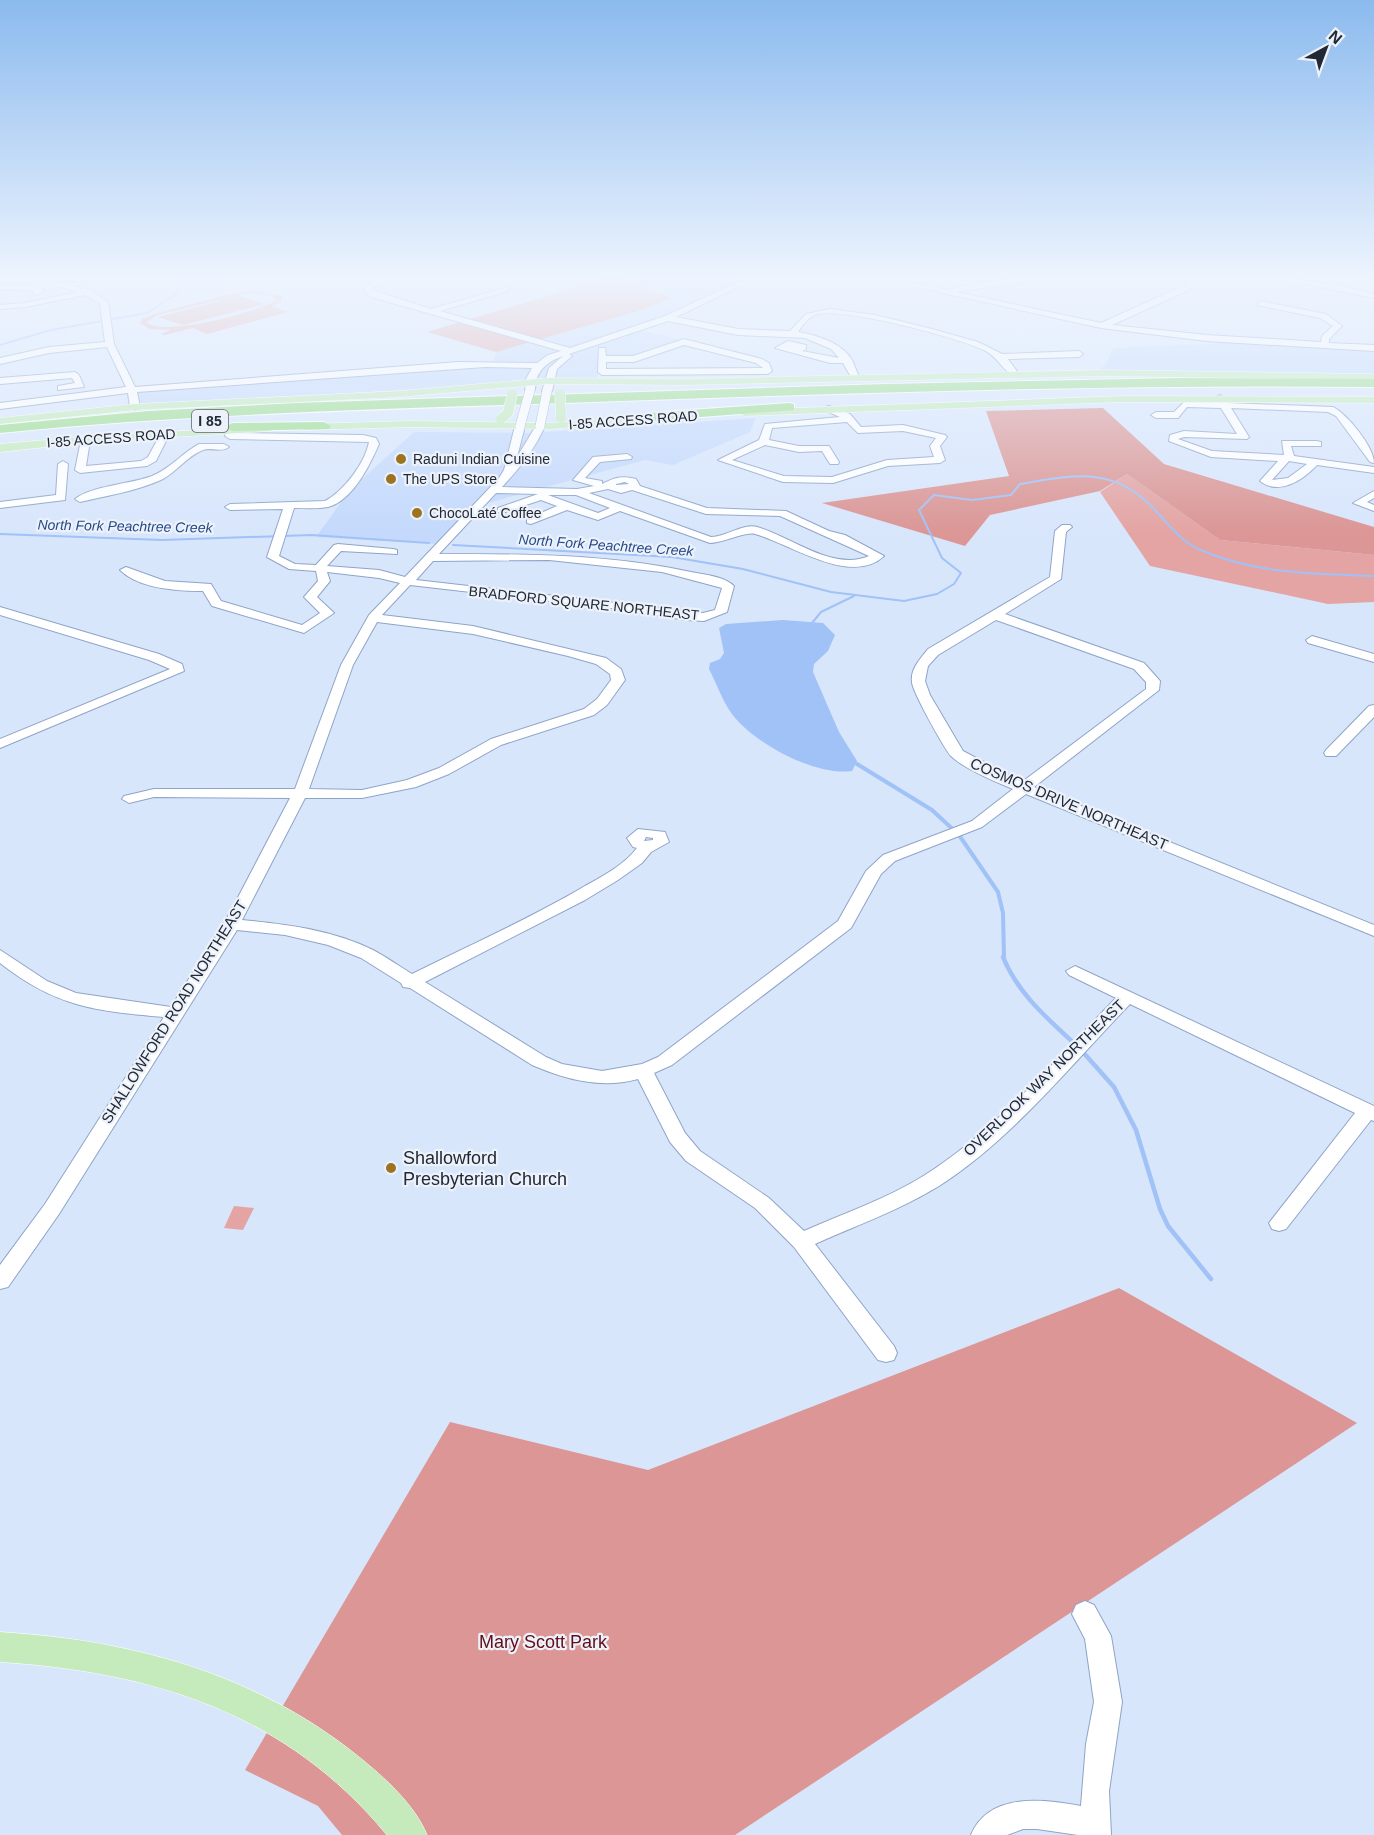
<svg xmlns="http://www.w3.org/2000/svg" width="1374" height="1835" viewBox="0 0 1374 1835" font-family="Helvetica,sans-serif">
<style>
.built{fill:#c4d9fc}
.green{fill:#e4a4a3;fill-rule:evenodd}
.forest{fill:#db9695}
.water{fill:#a1c2f7}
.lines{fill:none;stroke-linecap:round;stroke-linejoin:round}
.stream-far2{stroke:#a1c2f7;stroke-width:2}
.stream-far1{stroke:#a1c2f7;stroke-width:4}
.stream{stroke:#a1c2f7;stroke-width:4.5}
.minor-casing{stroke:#8ea4c7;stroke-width:2}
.major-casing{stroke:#fff;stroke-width:1}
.highway-casing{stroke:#fff;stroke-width:2}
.minor{fill:#fff;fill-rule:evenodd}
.major{fill:#c5ebbc;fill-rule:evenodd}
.highway{fill:#9ede90;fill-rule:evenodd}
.minor-bridge-casing{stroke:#8ea4c7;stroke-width:10;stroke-linecap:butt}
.major-bridge-casing{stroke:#fff;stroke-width:11;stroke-linecap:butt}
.minor-bridge{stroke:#fff;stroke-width:9}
.major-bridge{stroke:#c5ebbc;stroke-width:10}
.poi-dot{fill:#9c7321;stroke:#edf2fa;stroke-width:2}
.labels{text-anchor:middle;stroke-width:4.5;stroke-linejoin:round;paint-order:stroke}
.far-street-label{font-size:14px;fill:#212937;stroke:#edf2fa}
.shield{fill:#edf2fa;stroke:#5e6572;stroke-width:1.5}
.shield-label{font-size:14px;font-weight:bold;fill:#212937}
.far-poi-label{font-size:14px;fill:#212937;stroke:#edf2fa;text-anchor:start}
.far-water-label{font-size:14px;font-style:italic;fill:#244a8a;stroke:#edf2fa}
.street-label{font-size:15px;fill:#212937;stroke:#edf2fa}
.near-poi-label{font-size:18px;fill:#212937;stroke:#edf2fa;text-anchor:start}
.near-park-label{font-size:18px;fill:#610e19;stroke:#edf2fa}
</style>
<rect width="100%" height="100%" fill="#d8e6fc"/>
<g class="built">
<path d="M 583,277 L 752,278 L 715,299 L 641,330 L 696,344 L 634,361 L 600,363 L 597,379 L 123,406 L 130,401 L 126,393 L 441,368 L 487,367 L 493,362 L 496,352 L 638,311 L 671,298 L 617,278 Z"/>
<path d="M 1230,343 L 1374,351 L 1374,377 L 1094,373 L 1104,366 L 1114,348 Z"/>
<path d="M 756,418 L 750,432 L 673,465 L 645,460 L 462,510 L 453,530 L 438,544 L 316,537 L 350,490 L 414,432 L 532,433 Z"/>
</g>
<g class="green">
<path d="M 607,278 L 617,278 L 672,298 L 638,311 L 496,352 L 427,332 Z"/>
<path d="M 252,291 L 279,295 L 282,297 L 281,302 L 272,306 L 288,312 L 207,334 L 193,328 L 165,335 L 161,334 L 171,330 L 150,329 L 140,323 L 142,319 L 154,314 L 230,294 ZM 250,293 L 270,295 L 276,300 C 260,312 160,338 147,322 L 157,315 Z"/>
<path d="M 239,296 L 265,304 L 183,325 L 158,317 Z"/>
<path d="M 1127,474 L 1220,540 L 1374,555 L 1374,602 L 1328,604 L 1150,566 L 1100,492 Z"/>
<path d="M 234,1206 L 254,1208 L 243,1230 L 224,1228 Z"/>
</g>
<g class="forest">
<path d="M 1103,408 L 1164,464 L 1374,527 L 1374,555 L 1220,540 L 1127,474 L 1100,491 L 990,515 L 965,546 L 822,503 L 1009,476 L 986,411 Z"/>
<path d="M 1119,1288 L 1357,1423 L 735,1835 L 342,1835 L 318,1806 L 245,1770 L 450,1422 L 648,1470 Z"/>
</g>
<path class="water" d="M 783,620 L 823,623 L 835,635 L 828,651 L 814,664 L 813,672 L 839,732 L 857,761 L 852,771 C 816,776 760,746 736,719 C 724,706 717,684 709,669 L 710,663 L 720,659 L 724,653 L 719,628 L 726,624 Z"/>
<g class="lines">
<g class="stream-far2">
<path d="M 0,345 L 51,330 L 147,313 L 176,294 L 181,283 L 214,283 L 242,277"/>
<path d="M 0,534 L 162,540 L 312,535 L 429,543"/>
<path d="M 453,545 L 672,557 L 743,569 L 831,592 L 904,601 L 937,594 L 954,584 L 961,573 L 942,558 L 919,510 L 934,495 L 972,500 L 1011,495 L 1020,484 C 1074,475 1114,465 1155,510 C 1170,526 1182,543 1203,551 C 1257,574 1316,574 1374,576"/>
<path d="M 812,623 L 821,612 L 854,596"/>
</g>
<path class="stream-far1" d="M 857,764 L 932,810 L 959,835 L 998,892 L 1003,913 L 1004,958"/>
<g class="stream">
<path d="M 1003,957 C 1018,994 1048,1019 1077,1046"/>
<path d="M 1082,1051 L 1114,1087 L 1136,1130 L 1160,1209 L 1168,1226 L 1211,1279"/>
</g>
<defs>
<g id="minor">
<path d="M 28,277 C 40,277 50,282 61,283 C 82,284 113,277 137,277 L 72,286 L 91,290 L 108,302 L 114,344 L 135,387 L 458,362 L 537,363 L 548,355 L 561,351 L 371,297 L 364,291 L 367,284 L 392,277 L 404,277 L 373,287 L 372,290 L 431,309 L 508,287 L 508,291 L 440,311 L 570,348 L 665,316 L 749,277 L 759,277 L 676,317 L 738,329 L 790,331 L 806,314 L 830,309 L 875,315 L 932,329 L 978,342 L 1002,354 L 1079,351 L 1083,354 L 1079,357 L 1008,359 L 1019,374 L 1015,377 C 1003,371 997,356 984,350 C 955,337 847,308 818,314 C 809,316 803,325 798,332 C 817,335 842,343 852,360 C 854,364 857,372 859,377 L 855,380 L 852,379 L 843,363 L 830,363 L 775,348 L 788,341 L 806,345 L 806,349 L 802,351 L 839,358 L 831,349 L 805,338 L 738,335 L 668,321 L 569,354 L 572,356 L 557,369 L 552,391 L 547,394 L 542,391 L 549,368 L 563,356 C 546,362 535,372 535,390 L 530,393 L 525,390 L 526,379 L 532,368 L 485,367 L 137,392 L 140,407 L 135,410 L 130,407 L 128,393 L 0,409 L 0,403 L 126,387 L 107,347 L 49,353 L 0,364 L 0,358 L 49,347 L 105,342 L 100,303 L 85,295 L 25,307 L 0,309 L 0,305 L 25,303 L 77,292 Z"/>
<path d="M 871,277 L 886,277 L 947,290 L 981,282 L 1016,279 L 1277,277 L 1339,285 L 1374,294 L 1374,298 L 1304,284 L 1199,279 L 1191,289 L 1112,325 L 1207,335 L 1321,342 L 1322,336 L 1333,326 L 1320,318 L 1257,305 L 1260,301 L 1326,314 L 1342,326 L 1329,339 L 1329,343 L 1374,345 L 1374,351 L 1207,341 L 1101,328 ZM 1190,279 L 1185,285 L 1101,323 L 957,292 L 1016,283 Z"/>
<path d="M 28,284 L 45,290 L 36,295 L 32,293 L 35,291 L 0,289 L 0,285 Z"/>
<path d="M 684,339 L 762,359 L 769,363 L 772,371 L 768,374 L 602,375 L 598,372 L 599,348 L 605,348 L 606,356 L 633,356 ZM 684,345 L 756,363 L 763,368 L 606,369 L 606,362 L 634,362 Z"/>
<path d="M 75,372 L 79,375 L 84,387 L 58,390 L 58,386 L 75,383 L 72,378 L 0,384 L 0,378 Z"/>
<path d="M 1220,395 L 1228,403 L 1333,407 C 1348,415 1374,447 1374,463 L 1370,462 L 1336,416 L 1328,412 L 1231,408 L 1249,437 L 1247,439 L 1184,437 L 1178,439 L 1212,451 L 1284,455 L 1282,441 L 1317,441 L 1321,442 L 1321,446 L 1291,446 L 1294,456 L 1374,467 L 1374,473 L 1317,465 C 1303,480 1279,496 1260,481 L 1278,461 L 1211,457 L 1169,441 L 1170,435 L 1184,431 L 1237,434 L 1221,408 L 1187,407 L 1178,418 L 1156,418 L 1151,415 L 1156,412 L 1174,412 L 1185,401 L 1218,402 L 1215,398 ZM 1289,461 L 1307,464 L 1288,478 L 1272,480 Z"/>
<path d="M 829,406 L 850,414 L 861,427 L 903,425 L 945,435 L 947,437 L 940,446 L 945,460 L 940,463 L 888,466 L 833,483 L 783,482 L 718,460 L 759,440 L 765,424 L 840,417 L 826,411 L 826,407 ZM 847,422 L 858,433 L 903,431 L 936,438 L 930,446 L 934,457 L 887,460 L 832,477 L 784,476 L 732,460 L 765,445 L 799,452 L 822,451 L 830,464 L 838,464 L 839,462 L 829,446 L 799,446 L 769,440 L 772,428 Z"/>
<path d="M 520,423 L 525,426 L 517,457 L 537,424 L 545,426 C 534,450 520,468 502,487 L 577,489 L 594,486 L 573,480 L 593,457 L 627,454 L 632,457 L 631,459 L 600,462 L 585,478 L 602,481 L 602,484 C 614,478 621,475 636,479 L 640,486 L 707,508 L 786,511 L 829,531 L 845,535 L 884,556 C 851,587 789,543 755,534 C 746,531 723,543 710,543 L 620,511 L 598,520 L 567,510 L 531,524 L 527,523 L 527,519 L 557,506 L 541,500 L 502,513 L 498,512 L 498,508 L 538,494 L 496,493 L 439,554 C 524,554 608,554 691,572 C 705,575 724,576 734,586 L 727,612 L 704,621 L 686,620 L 619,609 L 410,585 L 382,615 L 473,626 L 606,658 L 621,669 L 625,680 L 607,705 L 594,715 L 501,745 L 449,774 L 416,787 L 362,798 L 305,798 L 242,920 C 286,924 333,930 373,950 C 386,957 399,966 412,974 C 470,945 529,919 585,886 C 603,876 624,865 637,848 L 633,847 L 627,838 L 638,829 L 665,832 L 669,842 L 651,852 L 642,863 L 618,880 L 585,900 L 425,982 L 546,1057 L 562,1064 L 602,1071 L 642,1064 L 658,1057 L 838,921 L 866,871 L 883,855 L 972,821 L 1013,789 C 996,782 964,769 951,756 C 944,748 912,691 912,682 C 910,669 921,658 928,649 L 1050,577 L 1055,531 L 1062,525 L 1070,525 L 1072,527 L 1066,532 L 1061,579 L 1005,614 L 1144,663 L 1160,681 L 1159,690 L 1034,787 L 1374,925 L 1374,936 L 1026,794 L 982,827 L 895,861 L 881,874 L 851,928 L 672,1065 L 654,1073 L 685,1133 L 700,1151 L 769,1198 L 804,1231 C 844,1213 887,1199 925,1175 C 998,1129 1056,1059 1116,998 L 1069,975 L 1066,971 L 1075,966 L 1374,1106 L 1374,1121 L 1371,1120 L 1286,1229 L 1279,1231 L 1272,1229 L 1269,1223 L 1355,1113 L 1130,1004 C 1070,1066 1012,1139 939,1186 C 900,1210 857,1225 815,1244 L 894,1346 L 897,1353 L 894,1360 L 886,1362 L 878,1360 L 794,1247 L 755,1208 L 686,1161 L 670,1142 L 638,1079 C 601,1089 567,1080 532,1065 L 410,988 L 403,987 L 401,983 L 361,958 L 328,945 L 285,935 L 237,930 L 59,1214 L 8,1287 L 0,1289 L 0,1265 L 45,1204 L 164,1017 C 95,1011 56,1007 0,963 L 0,950 L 47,981 L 76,993 L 171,1007 L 224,924 L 290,798 L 154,797 L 129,803 L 122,799 L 124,796 L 154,789 L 295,789 L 341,665 L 369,615 L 400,583 L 379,578 L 327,572 L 330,581 L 317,597 L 334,613 L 304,633 L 212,606 L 203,591 C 178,591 139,589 120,570 L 126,567 L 165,581 L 211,584 L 221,601 L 302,625 L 320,613 L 304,597 L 318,581 L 316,571 L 289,569 L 267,557 L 283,509 L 230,510 L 225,507 L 230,504 L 325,501 C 344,491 365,463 369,442 L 230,439 L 225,436 L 226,429 L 232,429 L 234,433 L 363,435 L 376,438 L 379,444 C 370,465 352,501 328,507 C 318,509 305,508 294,508 L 279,556 L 295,564 L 316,565 L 334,545 L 338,544 L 393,549 L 397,550 L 397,554 L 341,551 L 327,566 L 379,570 L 405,577 L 499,478 L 504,470 L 515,426 ZM 625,482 L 629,484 L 616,485 L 616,484 ZM 608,489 L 621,493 L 632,490 L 706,514 L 780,516 L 869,556 C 833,572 790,536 757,527 C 743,523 726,537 711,537 L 589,493 ZM 548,495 L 576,495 L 610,508 L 598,513 ZM 549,560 L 662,572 L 722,588 L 715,610 L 703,613 L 416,580 L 433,561 ZM 996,620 L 1134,669 L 1146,682 L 1146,689 L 1022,782 L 963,751 L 930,695 L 925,681 L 928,666 L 938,655 ZM 377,622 L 473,634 L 568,656 L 596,664 L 610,674 L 611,680 L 597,699 L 584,709 L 491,739 L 439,768 L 407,780 L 362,790 L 309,789 L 353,665 ZM 646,837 L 653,838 L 653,840 L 644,841 Z"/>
<path d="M 161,433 L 169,435 L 156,461 L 147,466 L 80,473 L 75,470 L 80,445 L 89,447 L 86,466 L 141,461 L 148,457 Z"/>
<path d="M 199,444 L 224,444 L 229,447 C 221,453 211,447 203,450 C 187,456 177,472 161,480 C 136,491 106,496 80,502 L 75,499 C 91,486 131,484 152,476 C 171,468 182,453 199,444 Z"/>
<path d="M 63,461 L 68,464 L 65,500 L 0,508 L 0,502 L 56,495 L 58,464 Z"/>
<path d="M 1374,491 L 1374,498 L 1367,502 L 1374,505 L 1374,511 L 1353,503 Z"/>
<path d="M 0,607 L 159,654 L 182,664 L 184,671 L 0,748 L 0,739 L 170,669 L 149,660 L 0,615 Z"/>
<path d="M 1312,636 L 1374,654 L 1374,662 L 1308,643 L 1306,640 Z"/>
<path d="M 1374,705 L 1374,717 L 1336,756 L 1326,756 L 1324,753 L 1326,750 L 1369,706 Z"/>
<path d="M 1085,1601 L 1094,1605 L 1111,1636 L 1122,1702 L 1109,1791 L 1111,1835 L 1078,1835 L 1037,1829 L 1023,1829 L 1007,1835 L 971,1835 C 989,1792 1044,1799 1081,1806 L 1086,1744 L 1094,1702 L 1085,1639 L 1072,1614 L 1076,1605 Z"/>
</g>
<g id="major">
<path d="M 1105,370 L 1374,374 L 1374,380 L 1105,376 L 683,385 L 548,384 L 400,397 L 135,410 L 0,424 L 0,418 L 135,404 L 400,391 L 548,378 L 683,379 Z"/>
<path d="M 1123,396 L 1374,397 L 1374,403 L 1123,402 L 745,416 L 739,413 L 745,410 Z"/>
<path d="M 668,414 L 672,415 L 672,419 L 550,429 L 412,427 L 305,430 L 299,427 L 305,424 L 412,421 L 550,423 Z"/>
<path d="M 267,426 L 271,427 L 271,431 L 92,442 L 0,452 L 0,444 L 92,436 Z"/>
<path d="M 0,1632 C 131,1640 255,1673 359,1757 C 384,1777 415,1805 427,1835 L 387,1835 C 286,1713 154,1672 0,1662 Z"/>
</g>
<g id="highway">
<path d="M 1179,378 L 1374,379 L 1374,387 C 1114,384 854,393 593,402 C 395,409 197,413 0,433 L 0,425 L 148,411 L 296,403 L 886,384 Z"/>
<path d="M 789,403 L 794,404 L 794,410 L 648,421 L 641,417 L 648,413 Z"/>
<path d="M 324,422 L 331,426 L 329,429 L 232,431 L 225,427 L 232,423 Z"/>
</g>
</defs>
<use href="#minor" class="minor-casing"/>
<use href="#major" class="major-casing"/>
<use href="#highway" class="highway-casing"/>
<use href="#minor" class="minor"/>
<use href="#major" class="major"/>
<use href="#highway" class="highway"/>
<defs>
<g id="minor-bridge">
<path d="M 520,426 L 530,390"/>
<path d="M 540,426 L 547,391"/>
</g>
<g id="major-bridge">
<path d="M 560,394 L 561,417"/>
<path d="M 501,419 L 508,413 L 512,395"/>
</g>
</defs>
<use href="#minor-bridge" class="minor-bridge-casing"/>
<use href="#major-bridge" class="major-bridge-casing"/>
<use href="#minor-bridge" class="minor-bridge"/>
<use href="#major-bridge" class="major-bridge"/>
</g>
<linearGradient id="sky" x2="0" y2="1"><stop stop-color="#8bbaee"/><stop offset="0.52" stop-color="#edf4fe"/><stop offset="1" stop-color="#edf4fe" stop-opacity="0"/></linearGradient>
<rect width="1374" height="534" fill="url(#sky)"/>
<g class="poi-dot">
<circle cx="401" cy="459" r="6"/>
<circle cx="391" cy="479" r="6"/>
<circle cx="417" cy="513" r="6"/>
<circle cx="391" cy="1168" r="6"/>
</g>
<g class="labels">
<g class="far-street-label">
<text transform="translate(633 420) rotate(-4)" y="5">I-85 ACCESS ROAD</text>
<text transform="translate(111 438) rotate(-4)" y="5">I-85 ACCESS ROAD</text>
<text transform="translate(584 603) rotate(6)" y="5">BRADFORD SQUARE NORTHEAST</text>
</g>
<rect class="shield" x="192" y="410" width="36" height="22" rx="4.5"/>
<g class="shield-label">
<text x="210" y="426">I 85</text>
</g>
<g class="far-poi-label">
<text x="413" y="464">Raduni Indian Cuisine</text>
<text x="403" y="484">The UPS Store</text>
<text x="429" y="518">ChocoLaté Coffee</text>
</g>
<g class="far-water-label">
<text transform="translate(125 526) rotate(1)" y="5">North Fork Peachtree Creek</text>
<text transform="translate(606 545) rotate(4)" y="5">North Fork Peachtree Creek</text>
</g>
<g class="street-label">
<text transform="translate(1069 804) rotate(23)" y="5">COSMOS DRIVE NORTHEAST</text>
<text transform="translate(174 1012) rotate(-58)" y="5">SHALLOWFORD ROAD NORTHEAST</text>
<text transform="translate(1044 1078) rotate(-44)" y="5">OVERLOOK WAY NORTHEAST</text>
</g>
<g class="near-poi-label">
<text x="403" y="1164">Shallowford<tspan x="403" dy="21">Presbyterian Church</tspan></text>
</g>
<g class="near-park-label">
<text x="543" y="1648">Mary Scott Park</text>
</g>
</g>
<g transform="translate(1326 48) rotate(41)" stroke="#edf2fa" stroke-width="4.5" paint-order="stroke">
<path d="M0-4.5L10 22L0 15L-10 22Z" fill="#212937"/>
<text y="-9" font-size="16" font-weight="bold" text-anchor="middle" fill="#212937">N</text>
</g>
</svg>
